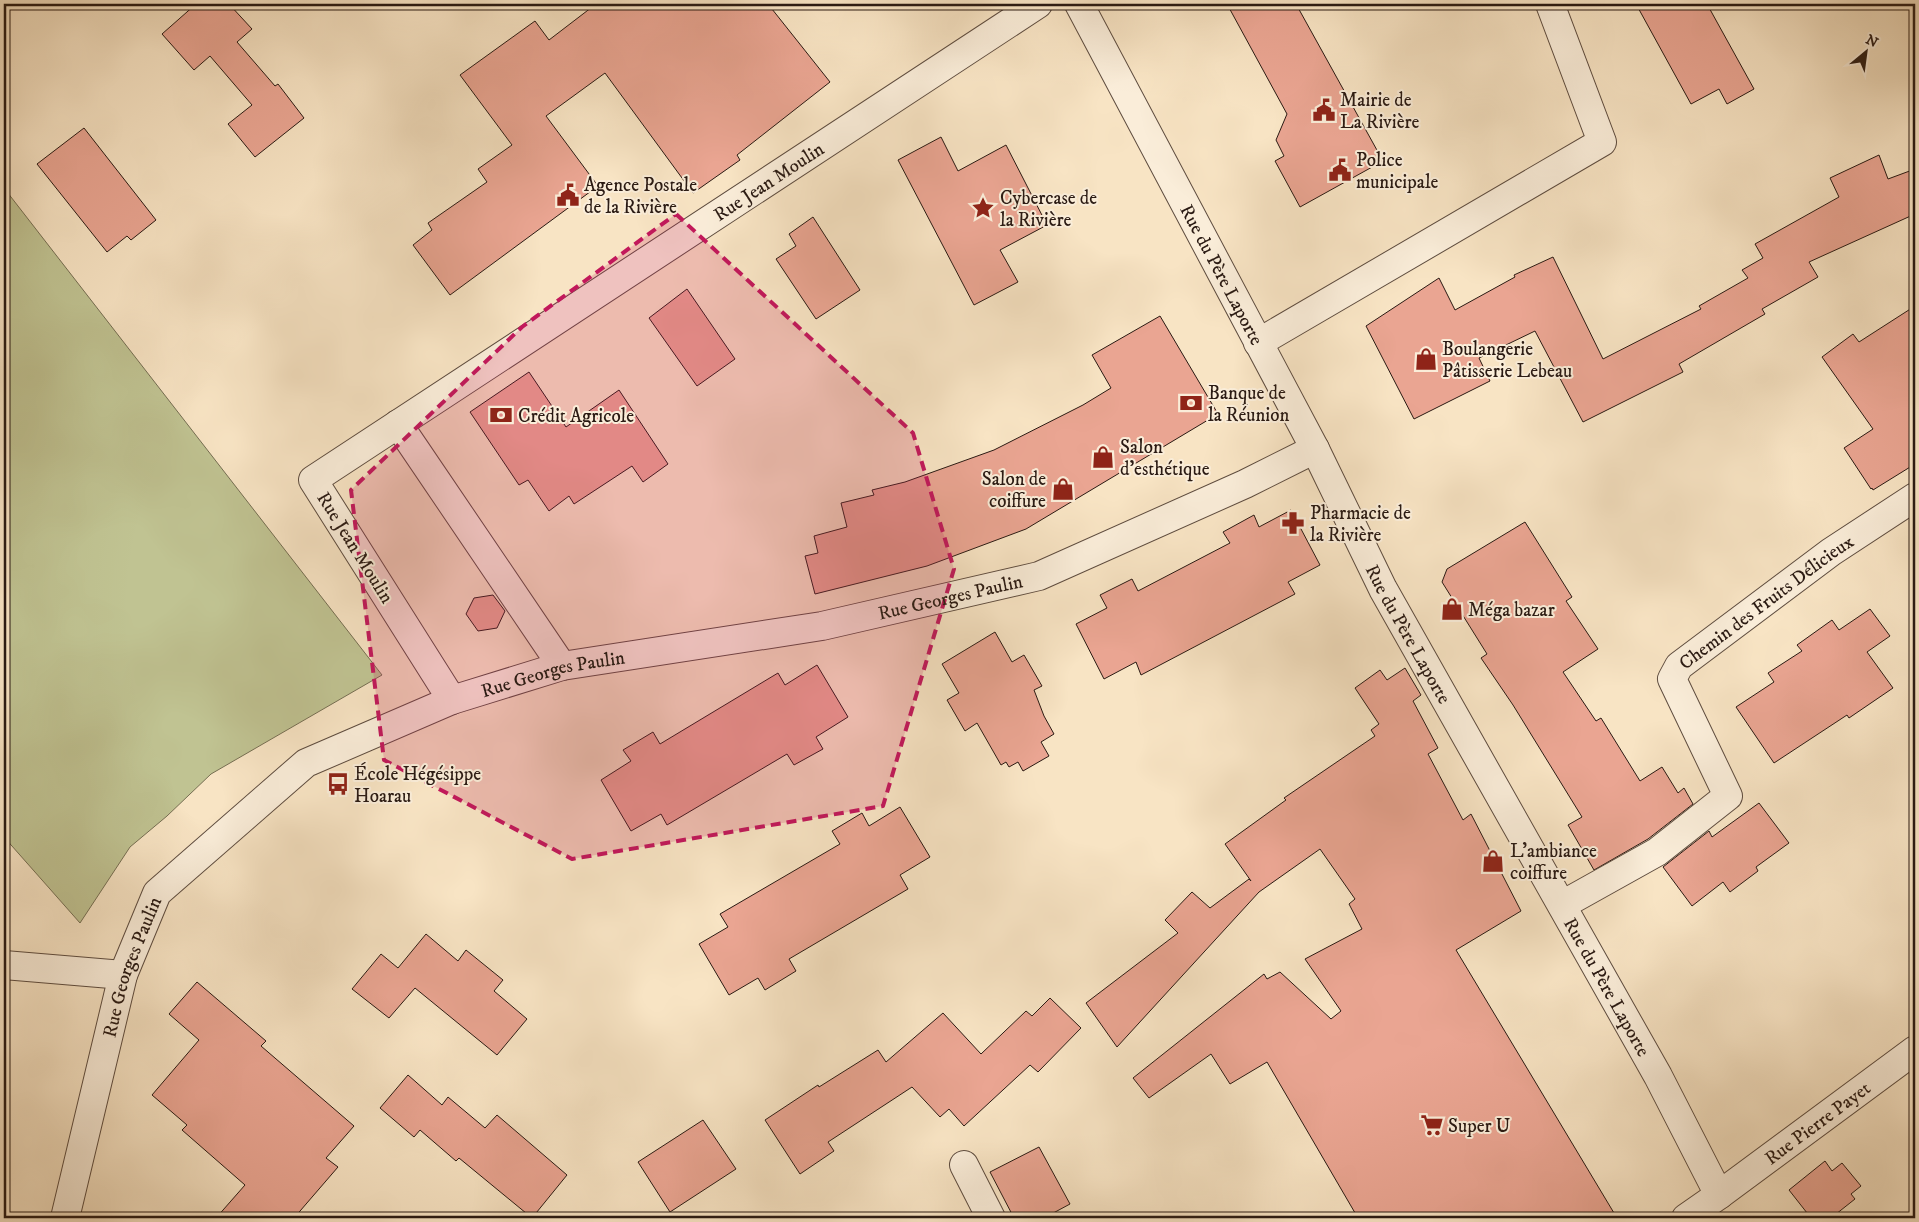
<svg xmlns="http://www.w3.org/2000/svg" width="1919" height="1222" viewBox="0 0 1919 1222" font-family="'IM FELL DW Pica',serif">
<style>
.green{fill:#c0c392;stroke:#756e52}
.building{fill:#eaa592;stroke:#2a1a13}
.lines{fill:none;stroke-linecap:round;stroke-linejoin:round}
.street-casing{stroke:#5e4c3f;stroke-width:30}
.street{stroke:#faedd9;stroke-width:28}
.marked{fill:#c2185b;fill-opacity:0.2;stroke:#c2185b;stroke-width:4;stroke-dasharray:10 6;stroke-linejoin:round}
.labels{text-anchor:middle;stroke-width:4;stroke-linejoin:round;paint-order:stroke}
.poi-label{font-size:19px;fill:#2a1a13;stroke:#faedd9;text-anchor:start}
.street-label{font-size:19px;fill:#2a1a13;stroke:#faedd9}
</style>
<rect width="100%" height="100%" fill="#f8e4c4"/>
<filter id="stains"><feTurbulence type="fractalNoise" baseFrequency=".004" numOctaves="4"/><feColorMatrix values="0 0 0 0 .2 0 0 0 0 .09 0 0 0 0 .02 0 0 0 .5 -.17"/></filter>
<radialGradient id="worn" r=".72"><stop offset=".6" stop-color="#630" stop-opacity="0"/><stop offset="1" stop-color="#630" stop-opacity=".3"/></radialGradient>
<path class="green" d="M 4,188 L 382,675 L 211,774 L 167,816 L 130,847 L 80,923 L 4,837 Z"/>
<g class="building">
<path d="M 196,4 L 229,4 L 252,29 L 237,42 L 275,86 L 278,84 L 304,118 L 255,157 L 228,124 L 252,105 L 210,56 L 194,70 L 162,34 Z"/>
<path d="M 596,4 L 768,4 L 830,82 L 737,155 L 740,160 L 693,193 L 605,73 L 546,116 L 598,186 L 450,295 L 413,245 L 432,230 L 428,223 L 487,182 L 478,169 L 512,145 L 460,75 L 535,21 L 549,40 Z"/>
<path d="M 1227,4 L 1296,4 L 1383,161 L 1300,207 L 1275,161 L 1284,156 L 1276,140 L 1287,114 Z"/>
<path d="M 1636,4 L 1707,4 L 1754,89 L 1727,104 L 1719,89 L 1691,104 Z"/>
<path d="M 84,128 L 156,220 L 131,240 L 127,236 L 107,252 L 37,164 Z"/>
<path d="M 941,137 L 958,171 L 1006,145 L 1047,225 L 1000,250 L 1018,282 L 974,305 L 898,160 Z"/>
<path d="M 1879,155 L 1888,179 L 1915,169 L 1915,214 L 1809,262 L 1818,277 L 1762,309 L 1765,314 L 1679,364 L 1683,372 L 1583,422 L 1535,331 L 1479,358 L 1490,381 L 1414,419 L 1366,326 L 1439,278 L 1455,310 L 1515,277 L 1514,275 L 1553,257 L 1603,359 L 1701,309 L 1699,306 L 1748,278 L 1742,270 L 1763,258 L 1755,244 L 1839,197 L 1830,178 Z"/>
<path d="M 813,217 L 860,290 L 816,319 L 776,259 L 796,246 L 789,234 Z"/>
<path d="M 687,289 L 735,359 L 697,386 L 649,318 Z"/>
<path d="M 1915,306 L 1915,464 L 1873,490 L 1872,488 L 1871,489 L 1844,448 L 1873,429 L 1822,357 L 1853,334 L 1859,342 Z"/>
<path d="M 1160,316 L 1218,414 L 1026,529 L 927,566 L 815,594 L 805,556 L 818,553 L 814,536 L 847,527 L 841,503 L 874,495 L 872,490 L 905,482 L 994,450 L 1083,405 L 1111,388 L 1092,355 Z"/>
<path d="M 529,372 L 566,427 L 619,390 L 668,464 L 643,482 L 632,466 L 574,504 L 569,496 L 549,511 L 528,480 L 519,485 L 470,412 Z"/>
<path d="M 1291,510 L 1320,565 L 1288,582 L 1295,594 L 1141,675 L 1136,662 L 1104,679 L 1076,624 L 1107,608 L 1100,595 L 1132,579 L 1138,591 L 1230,543 L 1223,532 L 1254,515 L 1259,527 Z"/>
<path d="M 1525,522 L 1572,597 L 1566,601 L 1598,649 L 1563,672 L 1596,721 L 1601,718 L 1640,781 L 1662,767 L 1678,793 L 1684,788 L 1693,804 L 1648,839 L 1594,870 L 1568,825 L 1582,817 L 1513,705 L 1481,658 L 1487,654 L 1442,582 L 1447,569 Z"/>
<path d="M 493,595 L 505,611 L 497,628 L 478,631 L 466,614 L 474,598 Z"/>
<path d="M 1870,609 L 1890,636 L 1867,652 L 1893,688 L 1849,718 L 1847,715 L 1774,763 L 1736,707 L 1774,682 L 1768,673 L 1802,651 L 1797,645 L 1832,620 L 1839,630 Z"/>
<path d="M 995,632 L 1012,662 L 1024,655 L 1042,686 L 1034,690 L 1044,716 L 1054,734 L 1041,742 L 1049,756 L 1023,771 L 1018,762 L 1009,767 L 1006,762 L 1001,765 L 977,723 L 965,731 L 947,700 L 959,693 L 942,664 Z"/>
<path d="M 817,665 L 848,717 L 816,737 L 823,749 L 794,765 L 787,754 L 667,825 L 661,814 L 631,831 L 601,780 L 631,761 L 623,750 L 653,732 L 660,744 L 778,673 L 785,685 Z"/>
<path d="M 1405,668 L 1421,695 L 1413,701 L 1438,748 L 1428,754 L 1463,820 L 1471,814 L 1521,911 L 1456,950 L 1617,1218 L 1358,1218 L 1267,1062 L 1230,1084 L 1211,1054 L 1149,1098 L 1133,1078 L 1264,974 L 1267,979 L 1280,972 L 1331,1019 L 1341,1011 L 1305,959 L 1362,929 L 1349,904 L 1355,899 L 1320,849 L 1259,892 L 1117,1047 L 1086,1003 L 1178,933 L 1165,920 L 1192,892 L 1210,908 L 1249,879 L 1251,881 L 1225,844 L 1286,800 L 1284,798 L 1375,736 L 1371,730 L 1379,724 L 1355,688 L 1380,670 L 1387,680 Z"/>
<path d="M 1759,803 L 1789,843 L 1756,867 L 1758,871 L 1730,892 L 1723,882 L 1692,906 L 1663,867 L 1709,831 L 1712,837 Z"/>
<path d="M 900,807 L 930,857 L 900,875 L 908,889 L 789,959 L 796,971 L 765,990 L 758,978 L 729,995 L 699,944 L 728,927 L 720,914 L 840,844 L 832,831 L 862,813 L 869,826 Z"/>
<path d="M 426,934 L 458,961 L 466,950 L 503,980 L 494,991 L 527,1019 L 497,1055 L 415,988 L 389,1018 L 352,989 L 381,954 L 398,968 Z"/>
<path d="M 197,982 L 266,1041 L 261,1046 L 354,1126 L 326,1158 L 338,1167 L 294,1218 L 216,1218 L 245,1185 L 182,1130 L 187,1125 L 152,1095 L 199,1040 L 169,1014 Z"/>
<path d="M 1050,998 L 1081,1028 L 1038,1072 L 1030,1065 L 964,1126 L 949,1109 L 940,1117 L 912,1087 L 828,1142 L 834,1151 L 800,1174 L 765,1120 L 818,1085 L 819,1087 L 878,1050 L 886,1062 L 943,1013 L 981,1054 L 1026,1011 L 1032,1016 Z"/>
<path d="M 408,1075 L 442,1105 L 448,1097 L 485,1128 L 497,1115 L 567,1175 L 532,1218 L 459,1158 L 456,1161 L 420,1130 L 414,1137 L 380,1108 Z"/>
<path d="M 703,1120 L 736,1169 L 670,1212 L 638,1162 Z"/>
<path d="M 1039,1147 L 1070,1204 L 1044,1218 L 1014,1218 L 990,1172 Z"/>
<path d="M 1825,1161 L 1832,1171 L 1842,1163 L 1861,1186 L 1851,1194 L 1855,1199 L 1831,1218 L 1811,1218 L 1789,1190 Z"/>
</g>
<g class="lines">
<defs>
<g id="street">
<path id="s1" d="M 1079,4 L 1315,449 L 1383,589 L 1658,1076 L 1719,1195 L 1686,1218"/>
<path d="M 1258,343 L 1602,142 L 1550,4"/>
<path d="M 398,424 L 562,666"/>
<path id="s2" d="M 452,700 L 313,480 L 1038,4"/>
<path id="s3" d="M 1562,905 L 1657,852 L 1728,796 L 1672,679 L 1679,666 L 1831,552 L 1915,497"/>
<path d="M 4,965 L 123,975"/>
<path d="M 964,1165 L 991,1218"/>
<path id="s4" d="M 1719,1195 L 1915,1050"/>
<path id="s5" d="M 65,1218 L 123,975 L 157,893 L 306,763 L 452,700 L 562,666 L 822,626 L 1039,576 L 1245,484 L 1315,449"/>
</g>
</defs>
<use href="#street" class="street-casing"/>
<use href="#street" class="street"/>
</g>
<path class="marked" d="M 676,214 L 913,433 L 954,569 L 883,806 L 572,859 L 384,760 L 351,490 L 522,327 Z"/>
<defs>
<symbol id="civic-bare" viewBox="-9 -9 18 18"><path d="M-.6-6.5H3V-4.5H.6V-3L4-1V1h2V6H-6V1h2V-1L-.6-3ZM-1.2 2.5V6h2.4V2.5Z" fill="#8f2418" stroke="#faedd9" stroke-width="2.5" paint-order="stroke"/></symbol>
<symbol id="sight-bare" viewBox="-9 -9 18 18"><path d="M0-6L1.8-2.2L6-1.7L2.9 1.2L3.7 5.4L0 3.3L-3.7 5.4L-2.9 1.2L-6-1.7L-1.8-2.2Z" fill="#8f2418" stroke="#faedd9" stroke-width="2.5" paint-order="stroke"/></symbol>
<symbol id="shop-bare" viewBox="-9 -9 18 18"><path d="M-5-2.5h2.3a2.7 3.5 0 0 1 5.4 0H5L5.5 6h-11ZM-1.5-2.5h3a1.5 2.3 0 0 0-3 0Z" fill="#8f2418" stroke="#faedd9" stroke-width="2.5" paint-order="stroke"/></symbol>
<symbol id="bank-bare" viewBox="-9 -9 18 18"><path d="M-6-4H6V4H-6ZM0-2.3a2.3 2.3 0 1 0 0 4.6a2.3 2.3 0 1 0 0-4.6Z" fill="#8f2418" stroke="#faedd9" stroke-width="2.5" paint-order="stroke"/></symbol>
<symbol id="pharmacy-bare" viewBox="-9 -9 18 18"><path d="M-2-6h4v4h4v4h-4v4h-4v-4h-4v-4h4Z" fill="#8f2418" stroke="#faedd9" stroke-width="2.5" paint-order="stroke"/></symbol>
<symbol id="bus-bare" viewBox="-9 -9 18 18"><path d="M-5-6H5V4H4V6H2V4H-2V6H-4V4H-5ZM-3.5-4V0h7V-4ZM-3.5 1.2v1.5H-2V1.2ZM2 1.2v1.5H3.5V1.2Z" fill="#8f2418" stroke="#faedd9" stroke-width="2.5" paint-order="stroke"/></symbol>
<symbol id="supermarket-bare" viewBox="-9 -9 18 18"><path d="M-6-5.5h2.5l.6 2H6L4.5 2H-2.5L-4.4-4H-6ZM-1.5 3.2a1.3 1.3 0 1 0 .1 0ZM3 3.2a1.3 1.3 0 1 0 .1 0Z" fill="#8f2418" stroke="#faedd9" stroke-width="2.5" paint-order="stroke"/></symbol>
</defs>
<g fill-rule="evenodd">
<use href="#civic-bare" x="1308" y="94" width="32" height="32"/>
<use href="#civic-bare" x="1324" y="154" width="32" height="32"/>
<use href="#civic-bare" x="552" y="179" width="32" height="32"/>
<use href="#sight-bare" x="967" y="192" width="32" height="32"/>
<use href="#shop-bare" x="1410" y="343" width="32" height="32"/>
<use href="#bank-bare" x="1175" y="387" width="32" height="32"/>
<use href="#bank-bare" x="485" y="399" width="32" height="32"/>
<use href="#shop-bare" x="1087" y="441" width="32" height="32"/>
<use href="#shop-bare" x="1047" y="473" width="32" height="32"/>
<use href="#pharmacy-bare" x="1277" y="507" width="32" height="32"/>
<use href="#shop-bare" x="1436" y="593" width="32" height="32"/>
<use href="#bus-bare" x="322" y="768" width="32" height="32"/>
<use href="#shop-bare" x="1477" y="845" width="32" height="32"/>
<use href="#supermarket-bare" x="1416" y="1109" width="32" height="32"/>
</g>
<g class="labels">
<g class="poi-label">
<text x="1340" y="106">Mairie de<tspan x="1340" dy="22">La Rivière</tspan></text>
<text x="1356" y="166">Police<tspan x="1356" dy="22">municipale</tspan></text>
<text x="584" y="191">Agence Postale<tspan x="584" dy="22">de la Rivière</tspan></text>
<text x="1000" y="204">Cybercase de<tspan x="1000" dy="22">la Rivière</tspan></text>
<text x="1442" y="355">Boulangerie<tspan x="1442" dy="22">Pâtisserie Lebeau</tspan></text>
<text x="1208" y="399">Banque de<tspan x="1208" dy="22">la Réunion</tspan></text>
<text x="518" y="422">Crédit Agricole</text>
<text x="1120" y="453">Salon<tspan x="1120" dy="22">d'esthétique</tspan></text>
<text x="1046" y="485" text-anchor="end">Salon de<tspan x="1046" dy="22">coiffure</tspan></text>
<text x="1310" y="519">Pharmacie de<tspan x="1310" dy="22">la Rivière</tspan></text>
<text x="1468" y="616">Méga bazar</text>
<text x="354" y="780">École Hégésippe<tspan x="354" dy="22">Hoarau</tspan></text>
<text x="1510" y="857">L'ambiance<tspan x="1510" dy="22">coiffure</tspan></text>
<text x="1448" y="1132">Super U</text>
</g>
<g class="street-label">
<text dy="7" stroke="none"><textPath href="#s2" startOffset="805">Rue Jean Moulin</textPath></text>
<text dy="7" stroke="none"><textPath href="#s1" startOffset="306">Rue du Père Laporte</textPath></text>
<text transform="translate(356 547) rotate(58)" y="7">Rue Jean Moulin</text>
<text dy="7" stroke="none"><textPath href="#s5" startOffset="1205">Rue Georges Paulin</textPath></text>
<text dy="7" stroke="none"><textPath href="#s3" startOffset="452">Chemin des Fruits Délicieux</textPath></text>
<text dy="7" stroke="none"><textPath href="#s1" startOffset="711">Rue du Père Laporte</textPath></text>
<text dy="7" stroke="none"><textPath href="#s5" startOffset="800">Rue Georges Paulin</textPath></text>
<text dy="7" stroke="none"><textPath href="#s5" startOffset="260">Rue Georges Paulin</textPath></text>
<text dy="7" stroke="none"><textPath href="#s1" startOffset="1116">Rue du Père Laporte</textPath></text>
<text dy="7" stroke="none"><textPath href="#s4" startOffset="122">Rue Pierre Payet</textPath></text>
</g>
</g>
<rect width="1919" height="1222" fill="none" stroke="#f8e4c4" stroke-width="20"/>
<rect x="5" y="5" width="1909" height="1212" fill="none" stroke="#2a1a13" stroke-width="2.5"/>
<rect x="10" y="10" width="1899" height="1202" fill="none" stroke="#2a1a13"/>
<g transform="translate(1866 52) rotate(29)" stroke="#faedd9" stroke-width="4" paint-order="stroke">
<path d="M0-4L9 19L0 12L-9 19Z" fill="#2a1a13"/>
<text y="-8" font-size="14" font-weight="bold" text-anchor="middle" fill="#2a1a13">N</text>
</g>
<rect width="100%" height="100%" filter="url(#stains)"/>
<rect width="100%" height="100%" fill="url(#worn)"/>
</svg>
